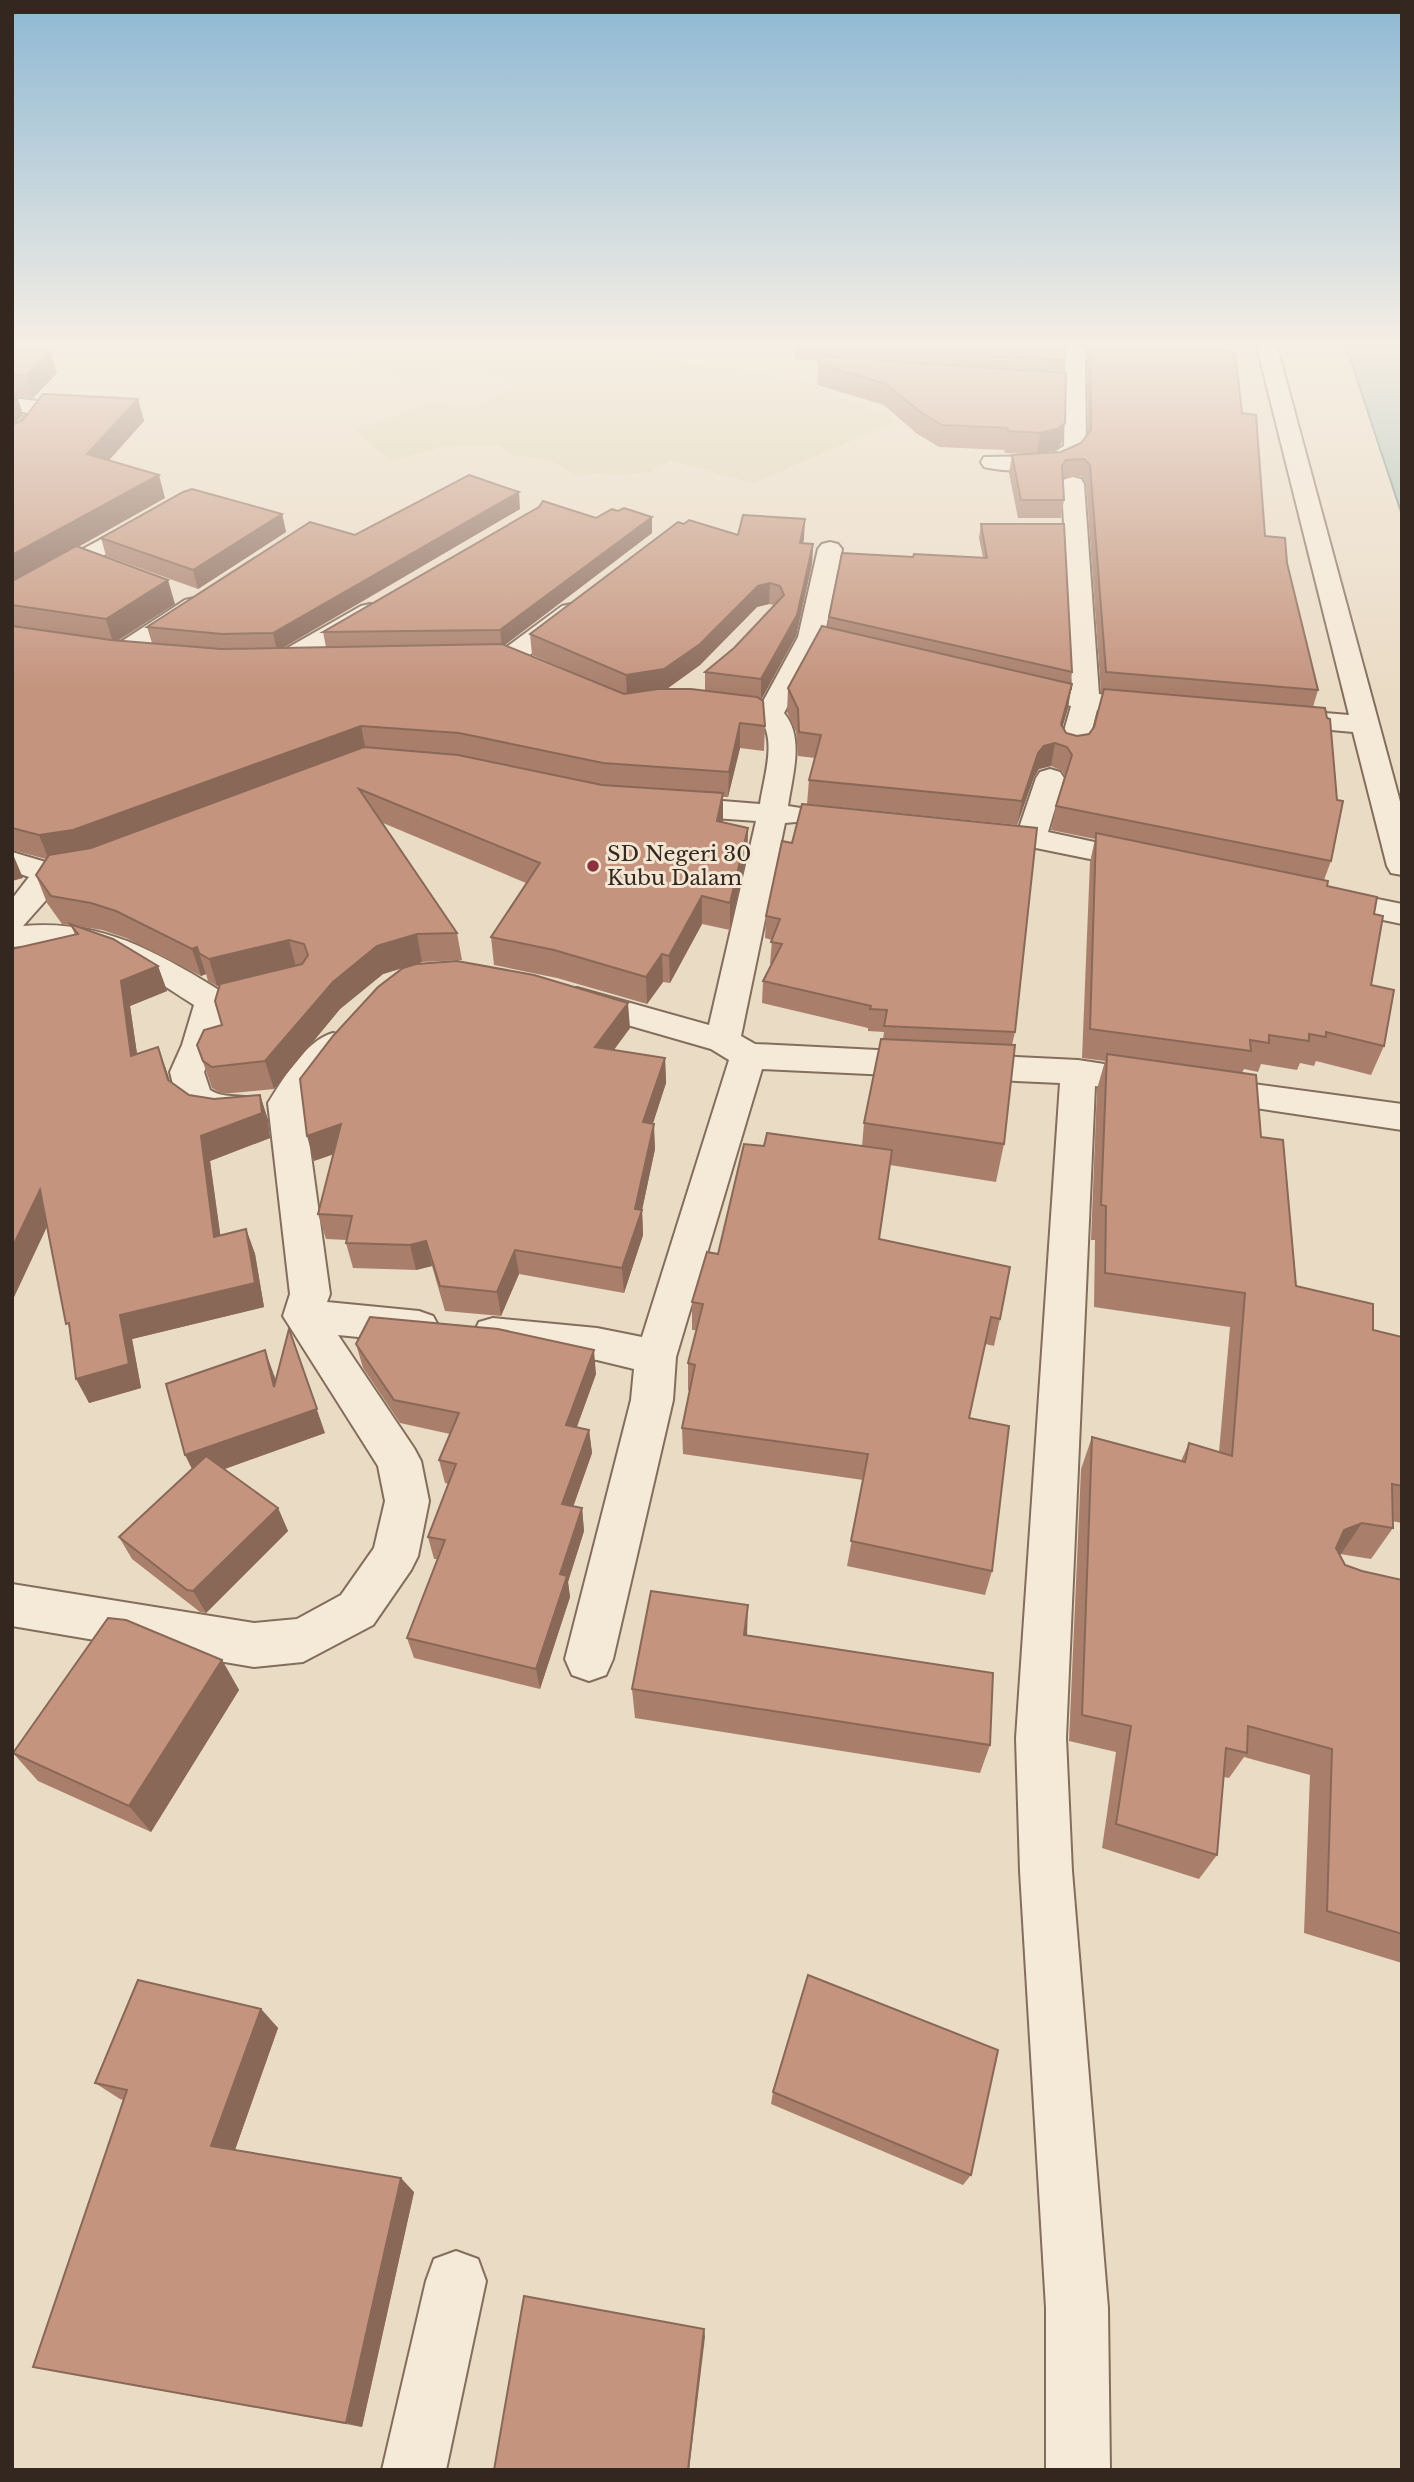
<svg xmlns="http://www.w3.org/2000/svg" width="1414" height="2482" viewBox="0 0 1414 2482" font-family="'Libre Baskerville',serif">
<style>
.farmland{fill:#dfd3b3}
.water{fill:#a6bdb4;stroke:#6e8b80;stroke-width:2}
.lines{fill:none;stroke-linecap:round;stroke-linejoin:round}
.street-casing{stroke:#836d5c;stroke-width:4}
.street{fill:#f5e9d7;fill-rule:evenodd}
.wall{fill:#a97f6c;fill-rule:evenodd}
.shaded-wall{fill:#896858}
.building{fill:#c4947e;stroke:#896858;stroke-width:2}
.poi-dot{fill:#8c323c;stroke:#f2e6d3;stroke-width:2.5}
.labels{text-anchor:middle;stroke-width:6;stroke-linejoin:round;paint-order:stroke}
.far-poi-label{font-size:21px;fill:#34271f;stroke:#f2e6d3;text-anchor:start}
</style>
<rect width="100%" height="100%" fill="#eadbc5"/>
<path class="farmland" d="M 315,343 L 668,343 L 645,352 L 688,365 L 733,367 L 811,384 L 897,421 L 754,483 L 670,461 L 651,472 L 615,475 L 598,473 L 576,476 L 561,465 L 543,459 L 511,455 L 500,445 L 445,446 L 392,461 L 378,451 L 354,430 L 401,416 L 430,402 L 453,407 L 479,406 L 518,382 L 504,377 L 446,373 L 436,382 L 420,386 L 406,379 L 379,373 L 362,366 L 351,360 L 350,352 L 330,349 Z"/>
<path class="water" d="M 1345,343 L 1402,343 L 1402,515 Z"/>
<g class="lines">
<defs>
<g id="street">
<path d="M 12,343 L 26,343 L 19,350 L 12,352 Z"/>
<path d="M 1065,343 L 1085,343 L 1086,446 C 1083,450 1080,456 1076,459 C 1058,475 1006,472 984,467 L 981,462 L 984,457 L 1048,456 L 1064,446 L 1065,392 L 1013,389 L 1006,387 L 1003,383 L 1006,379 L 1013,377 L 1065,380 Z"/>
<path d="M 1256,343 L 1276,343 L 1402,809 L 1402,875 L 1391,873 L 1387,866 L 1353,732 L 1277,725 L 1267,723 L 1263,717 L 1267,711 L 1277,709 L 1349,715 Z"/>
<path d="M 12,398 L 38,401 L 49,412 C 45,426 26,447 12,450 L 12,432 L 28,413 L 12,410 Z"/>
<path d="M 1073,477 L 1081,479 L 1084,484 L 1099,694 L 1164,701 L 1168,707 L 1164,713 L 1154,715 L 1097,710 L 1087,749 L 1083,755 L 1073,757 L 1063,755 L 1059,749 L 1071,706 L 1011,692 L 1007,686 L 1011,680 L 1020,678 L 1072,690 L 1062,484 L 1065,479 Z"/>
<path d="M 148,514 L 156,516 L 160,521 L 156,526 L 21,602 L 12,604 L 12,587 Z"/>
<path d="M 830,542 L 838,544 L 842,549 L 825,633 L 875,645 L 879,650 L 875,655 L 866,658 L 819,647 L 784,713 C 805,738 792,776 788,806 L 807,809 L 812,815 L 807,821 L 785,823 L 741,1036 L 755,1044 L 1078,1060 L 1163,1073 L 1169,1082 L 1163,1091 L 1151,1094 L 1095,1086 L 1066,1738 L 1072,1871 L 1108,2308 L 1110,2470 L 1046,2470 L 1046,2308 L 1020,1871 L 1016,1738 L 1060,1083 L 762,1069 L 676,1357 L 673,1400 L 613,1659 L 606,1675 L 589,1681 L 572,1675 L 565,1659 L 631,1400 L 634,1369 L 597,1360 L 493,1350 L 479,1346 L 473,1334 L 479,1322 L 493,1318 L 597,1328 L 642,1337 L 729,1060 L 711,1049 L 565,1007 L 560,999 L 565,991 L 577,988 L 709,1025 L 756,821 L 672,815 L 662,812 L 657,806 L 662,800 L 672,797 L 760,804 C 763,781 777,740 761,721 L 702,712 L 698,706 L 702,700 L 712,698 L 761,705 L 798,637 L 818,549 L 822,544 Z"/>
<path d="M 194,598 L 203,600 L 206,605 L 203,610 L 128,659 L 119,662 L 110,659 L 106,654 L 110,649 L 185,600 Z"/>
<path d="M 370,604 L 379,606 L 382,611 L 379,616 L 293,667 L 284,669 L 275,667 L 271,661 L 275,655 L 361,606 Z"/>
<path d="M 571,604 L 580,606 L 583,611 L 580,616 L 518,664 L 509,666 L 500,664 L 496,658 L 500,652 L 562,606 Z"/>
<path d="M 1050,769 L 1060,772 L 1064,778 L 1048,832 L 1155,855 L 1159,861 L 1155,867 L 1144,870 L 1031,847 L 975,839 L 971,833 L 975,827 L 986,824 L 1019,828 L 1036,778 L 1040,772 Z"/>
<path d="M 12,852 L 49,863 L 92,856 L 103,858 L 107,865 L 103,872 L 58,880 L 47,899 L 23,926 C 103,919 158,953 224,993 L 229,1001 L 216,1045 L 204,1072 L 210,1090 C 224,1099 238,1094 255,1099 L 260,1108 L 255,1117 L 215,1123 L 202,1119 L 181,1106 L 176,1097 L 170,1072 L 182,1045 L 194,1005 C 159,983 119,953 78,946 C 56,943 34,945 12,947 L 12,899 L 29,877 L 12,871 Z"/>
<path d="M 1323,888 L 1402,904 L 1402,924 L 1312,905 L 1307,898 L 1312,891 Z"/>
<path d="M 333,1033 L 345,1037 L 350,1045 L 304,1104 L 330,1294 L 327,1302 L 419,1311 L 433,1316 L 439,1327 L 433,1338 L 419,1343 L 338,1335 L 414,1448 L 421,1461 L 429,1501 L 418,1556 L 411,1570 L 373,1625 L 303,1662 L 254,1667 L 12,1626 L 12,1584 L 254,1623 L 297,1619 L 341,1595 L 374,1548 L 385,1501 L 378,1466 L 283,1316 L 290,1294 L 268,1103 C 283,1079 305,1041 333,1033 Z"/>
<path d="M 1208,1078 L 1402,1104 L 1402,1130 L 1196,1099 L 1190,1090 L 1196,1081 Z"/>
<path d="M 456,2251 L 478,2259 L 486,2281 L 446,2470 L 382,2470 L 426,2281 L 434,2259 Z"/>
</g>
</defs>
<use href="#street" class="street-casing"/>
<use href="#street" class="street"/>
</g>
<g class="wall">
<path d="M 796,343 L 1065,360 L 1063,373 L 1061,445 L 1055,450 L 1042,453 L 1061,452 L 1081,443 L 1088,434 L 1087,343 L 1219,343 L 1219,351 L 1242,413 L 1265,536 L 1287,563 L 1318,690 L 1313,707 L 1331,861 L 1324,880 L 1327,886 L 1374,914 L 1371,985 L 1384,1046 L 1371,1075 L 1316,1061 L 1314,1066 L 1300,1063 L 1297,1070 L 1261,1064 L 1258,1072 L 1244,1069 L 1242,1073 L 1261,1137 L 1296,1286 L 1373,1330 L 1402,1337 L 1402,1523 L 1392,1521 L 1393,1528 L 1371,1559 L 1340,1554 L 1345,1565 L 1362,1571 L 1402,1580 L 1402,1963 L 1304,1933 L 1310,1775 L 1244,1757 L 1229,1778 L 1224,1777 L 1217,1855 L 1199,1879 L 1102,1848 L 1116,1752 L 1069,1741 L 1081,1469 L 1092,1437 L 1181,1461 L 1189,1443 L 1219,1452 L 1230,1327 L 1094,1307 L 1095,1240 L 1091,1240 L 1097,1089 L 1105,1061 L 1082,1058 L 1090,862 L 1095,839 L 1051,830 L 1056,806 L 1065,776 L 1062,771 L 1051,766 L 1039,769 L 1034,777 L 1017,825 L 807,804 L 809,780 L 815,758 L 798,756 L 796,732 L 787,712 L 788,688 L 828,627 L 829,617 L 913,557 L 983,557 L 979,538 L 981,524 L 1072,672 L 1070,684 L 1068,708 L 1062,727 L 1066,733 L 1077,736 L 1089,734 L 1094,727 L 1103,692 L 1101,692 L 1086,483 L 1081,476 L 1063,478 L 1064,500 L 1061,518 L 1018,518 L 1009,473 L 1012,455 L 1026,454 L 1005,453 L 1004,450 L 939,447 L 916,433 L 884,405 L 817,385 L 819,361 L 795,359 Z"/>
<path d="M 12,349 L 57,373 L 33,398 L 17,397 L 23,415 L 16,423 L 138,399 L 144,421 L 109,460 L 165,498 L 78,547 L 175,604 L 118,641 L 152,643 L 147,627 L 355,535 L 520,509 L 283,648 L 326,647 L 323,632 L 596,518 L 618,511 L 652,517 L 652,533 L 505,645 L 574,673 L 532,655 L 530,634 L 684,524 L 738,535 L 805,519 L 803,543 L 813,544 L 812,564 L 796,636 L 761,699 L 765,726 L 764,751 L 740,748 L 728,797 L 723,797 L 723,822 L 748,828 L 747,855 L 730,930 L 702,924 L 670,983 L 663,982 L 647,1004 L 557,978 L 494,965 L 491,937 L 526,883 L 383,823 L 457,933 L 462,960 L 422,962 L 383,974 L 340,1009 L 274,1089 L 222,1094 L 212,1088 L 197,1045 L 222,1025 L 220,986 L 217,986 L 208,981 L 206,974 L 201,976 L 126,938 L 102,930 L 76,926 L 158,966 L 167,991 L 130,1006 L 137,1054 L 158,1047 L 170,1082 L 189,1095 L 214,1099 L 260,1095 L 268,1120 L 270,1138 L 210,1161 L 220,1235 L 246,1229 L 255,1254 L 264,1307 L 132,1339 L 141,1388 L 89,1403 L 70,1332 L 47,1226 L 14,1297 L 12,1297 L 12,949 L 75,935 L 71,925 L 62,924 L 47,903 L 36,875 L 46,859 L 12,850 ZM 769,604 L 774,605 L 734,648 L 705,672 L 705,691 L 667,689 L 700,665 L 757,607 Z"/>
<path d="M 282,514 L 286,532 L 198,589 L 106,556 L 101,538 Z"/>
<path d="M 782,841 L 1015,1032 L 1012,1045 L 1004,1144 L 996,1182 L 890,1165 L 879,1239 L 1000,1319 L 994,1346 L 985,1344 L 969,1418 L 992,1571 L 985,1595 L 847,1566 L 863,1480 L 683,1454 L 682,1428 L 690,1391 L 688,1390 L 688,1363 L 696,1330 L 692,1330 L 692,1302 L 718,1254 L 764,1146 L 862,1146 L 864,1123 L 883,1039 L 884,1032 L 868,1031 L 868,1028 L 762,1003 L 763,981 L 772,964 L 770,964 L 772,940 L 765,938 L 766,916 Z"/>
<path d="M 630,1028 L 614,1050 L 665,1058 L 666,1083 L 653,1123 L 655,1149 L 642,1210 L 643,1235 L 624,1293 L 519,1274 L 501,1316 L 445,1311 L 432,1266 L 416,1270 L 353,1268 L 346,1243 L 347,1240 L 326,1239 L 318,1214 L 334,1154 L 314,1161 Z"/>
<path d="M 356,1344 L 596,1374 L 577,1427 L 589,1430 L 592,1453 L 573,1507 L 582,1508 L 584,1531 L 568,1582 L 570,1597 L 540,1689 L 414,1658 L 407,1638 L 438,1559 L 434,1559 L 428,1537 L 449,1484 L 445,1483 L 439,1460 L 450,1434 L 400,1423 L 363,1368 Z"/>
<path d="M 274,1375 L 276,1380 L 325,1433 L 224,1469 L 278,1508 L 288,1531 L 206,1613 L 200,1612 L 132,1559 L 119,1537 L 192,1469 Z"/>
<path d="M 747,1635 L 990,1745 L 980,1773 L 635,1718 L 632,1689 Z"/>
<path d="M 222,1660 L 239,1690 L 151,1832 L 38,1781 L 13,1753 Z"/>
<path d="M 261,2009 L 278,2028 L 235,2150 L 414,2192 L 362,2427 L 33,2367 L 123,2100 L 120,2099 L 95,2083 Z"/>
<path d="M 773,2092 L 971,2175 L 963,2185 L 771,2104 Z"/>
</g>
<g class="shaded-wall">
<path d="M 50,351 L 57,373 L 33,398 L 26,376 Z"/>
<path d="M 16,393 L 23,415 L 12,428 L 12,397 Z"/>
<path d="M 138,399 L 144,421 L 94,477 L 87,454 Z"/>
<path d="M 1065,423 L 1061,445 L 1055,450 L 1037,455 L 1040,433 Z"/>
<path d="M 159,475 L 165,498 L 12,584 L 12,555 Z"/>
<path d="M 519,492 L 520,509 L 277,651 L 273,633 Z"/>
<path d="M 282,514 L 286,532 L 198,589 L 193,570 Z"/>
<path d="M 652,517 L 652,533 L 502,647 L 500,630 Z"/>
<path d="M 805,519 L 804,539 L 799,563 L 800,543 Z"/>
<path d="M 813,544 L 812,564 L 796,636 L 761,700 L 761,679 Z"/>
<path d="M 168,580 L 175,604 L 113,643 L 106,619 Z"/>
<path d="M 770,583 L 769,604 L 757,607 L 700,665 L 665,690 L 627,696 L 626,675 L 758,586 Z"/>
<path d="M 1072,684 L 1068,708 L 1058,743 L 1061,724 Z"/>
<path d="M 740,723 L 740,748 L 728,797 L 729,772 Z"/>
<path d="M 361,726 L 366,751 L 82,855 L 49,860 L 39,835 Z"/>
<path d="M 1055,743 L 1051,766 L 1039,769 L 1034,777 L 1017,825 L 1022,801 L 1038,753 L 1044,746 Z"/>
<path d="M 723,793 L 723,820 L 717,848 L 717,821 Z"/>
<path d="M 748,828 L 747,855 L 730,930 L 730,903 Z"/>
<path d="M 12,852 L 23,878 L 12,881 Z"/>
<path d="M 702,896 L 702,924 L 670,983 L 669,956 Z"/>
<path d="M 417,934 L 422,962 L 383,974 L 340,1009 L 274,1089 L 265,1061 L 333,982 L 377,946 Z"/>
<path d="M 289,940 L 296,967 L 217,986 L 209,959 Z"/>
<path d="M 197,947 L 206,974 L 201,976 L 192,949 Z"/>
<path d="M 662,954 L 663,982 L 647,1004 L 646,977 Z"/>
<path d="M 158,966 L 167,991 L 130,1006 L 141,1081 L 131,1056 L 121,981 Z"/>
<path d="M 628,1003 L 630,1028 L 597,1072 L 595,1047 Z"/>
<path d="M 158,1047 L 167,1072 L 178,1105 L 168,1080 Z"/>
<path d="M 665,1058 L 666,1083 L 645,1148 L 643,1122 Z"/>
<path d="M 260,1095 L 268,1120 L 270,1138 L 210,1161 L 224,1261 L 214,1237 L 201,1136 Z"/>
<path d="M 341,1124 L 348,1149 L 314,1161 L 307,1136 Z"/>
<path d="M 654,1124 L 655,1149 L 642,1210 L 643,1235 L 624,1293 L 622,1268 Z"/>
<path d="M 40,1190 L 53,1214 L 14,1297 L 12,1295 L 12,1248 Z"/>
<path d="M 246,1229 L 255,1254 L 264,1307 L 132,1339 L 141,1388 L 89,1403 L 76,1379 L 120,1315 Z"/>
<path d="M 426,1241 L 432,1266 L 416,1270 L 410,1245 Z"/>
<path d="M 515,1250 L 519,1274 L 501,1316 L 497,1292 Z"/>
<path d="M 289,1329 L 325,1433 L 197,1479 L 185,1455 L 317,1409 Z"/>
<path d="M 265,1350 L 274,1375 L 283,1412 L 274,1387 Z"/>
<path d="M 594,1350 L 596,1374 L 569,1448 L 566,1425 Z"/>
<path d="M 589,1430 L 592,1453 L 566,1527 L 562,1504 Z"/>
<path d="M 278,1508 L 288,1531 L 206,1613 L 193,1591 Z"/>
<path d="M 582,1508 L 584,1531 L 568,1582 L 570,1597 L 540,1689 L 536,1669 L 560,1574 Z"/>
<path d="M 1362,1523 L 1341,1554 L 1324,1561 L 1344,1530 Z"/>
<path d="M 748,1605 L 747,1636 L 744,1635 Z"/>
<path d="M 222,1660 L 239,1690 L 151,1832 L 129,1806 Z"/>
<path d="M 261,2009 L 278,2028 L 231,2161 L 211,2146 Z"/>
<path d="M 401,2178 L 414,2192 L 362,2427 L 346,2423 Z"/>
<path d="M 704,2329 L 705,2337 L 689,2470 L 688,2470 Z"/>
</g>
<g class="building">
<path d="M 797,343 L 1066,343 L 1065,360 Z"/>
<path d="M 1090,343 L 1219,343 L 1219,351 L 1235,352 L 1242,413 L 1256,415 L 1265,536 L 1285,538 L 1287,563 L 1318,690 L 1106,672 L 1090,465 L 1084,459 L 1066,460 L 1062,466 L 1064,500 L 1021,500 L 1012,455 L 1061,452 L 1081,443 L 1091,430 Z"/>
<path d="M 12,349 L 50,351 L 26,376 L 12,375 Z"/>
<path d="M 820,356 L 1066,373 L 1065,423 L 1059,428 L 1040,433 L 1008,431 L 1008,428 L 942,425 L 919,411 L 886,384 L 819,364 Z"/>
<path d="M 43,394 L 138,399 L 87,454 L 159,475 L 12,555 L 12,425 L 23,420 Z"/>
<path d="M 469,475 L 519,492 L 273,633 L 222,634 L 147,627 L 310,522 L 355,535 Z"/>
<path d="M 192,489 L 282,514 L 193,570 L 101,538 L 183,492 Z"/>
<path d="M 543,501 L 596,518 L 612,509 L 618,511 L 624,508 L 652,517 L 500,630 L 323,632 L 539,507 Z"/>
<path d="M 743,515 L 805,519 L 800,543 L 813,544 L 797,615 L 761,679 L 705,672 L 734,648 L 784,595 L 780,586 L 770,583 L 758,586 L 700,644 L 664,669 L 626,675 L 530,634 L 678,522 L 684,524 L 689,520 L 738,535 Z"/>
<path d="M 981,524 L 1064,524 L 1072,672 L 829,617 L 842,553 L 913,557 L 914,554 L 987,558 Z"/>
<path d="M 76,546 L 168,580 L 106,619 L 12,605 L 12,581 Z"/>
<path d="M 12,626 L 111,640 L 221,649 L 502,644 L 624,694 L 658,689 L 691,689 L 757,697 L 763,701 L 765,726 L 740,723 L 729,772 L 603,763 L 459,733 L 361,726 L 73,830 L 39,835 L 12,828 Z"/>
<path d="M 822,626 L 1072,684 L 1061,724 L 1066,733 L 1077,736 L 1089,734 L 1094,727 L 1104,689 L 1325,708 L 1327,718 L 1330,719 L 1337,800 L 1343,801 L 1331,861 L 1056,806 L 1072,755 L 1067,747 L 1055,743 L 1044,746 L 1038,753 L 1022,801 L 809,780 L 821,735 L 799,732 L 798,709 L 788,688 Z"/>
<path d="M 364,747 L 458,755 L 602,785 L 723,793 L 717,821 L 748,828 L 730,903 L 702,896 L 669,956 L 662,954 L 646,977 L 554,950 L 491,937 L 540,863 L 359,789 L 457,933 L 417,934 L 377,946 L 333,982 L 265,1061 L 212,1067 L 203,1061 L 197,1045 L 204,1030 L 222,1025 L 215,1001 L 220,984 L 302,964 L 308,955 L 304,944 L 289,940 L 209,959 L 199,953 L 197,947 L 192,949 L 116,911 L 91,903 L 51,896 L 36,875 L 49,855 L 91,848 Z"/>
<path d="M 802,804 L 1037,828 L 1015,1032 L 884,1026 L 887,1010 L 870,1009 L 871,1006 L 763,981 L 782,944 L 771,942 L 780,919 L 766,916 L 782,841 L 792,843 Z"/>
<path d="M 1096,833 L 1328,881 L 1327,886 L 1377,897 L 1374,914 L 1383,916 L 1371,985 L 1394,990 L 1384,1046 L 1326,1032 L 1326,1037 L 1309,1034 L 1309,1041 L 1269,1035 L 1269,1043 L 1250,1040 L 1251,1051 L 1090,1029 Z"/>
<path d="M 70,924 L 113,939 L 158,966 L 121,981 L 131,1056 L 158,1047 L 168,1080 L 189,1095 L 214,1099 L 260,1095 L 262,1113 L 201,1136 L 214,1237 L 246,1229 L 255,1283 L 120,1315 L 129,1364 L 76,1379 L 69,1323 L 66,1324 L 40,1190 L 12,1248 L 12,949 L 78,934 Z"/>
<path d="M 457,961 L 534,975 L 628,1003 L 595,1047 L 665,1058 L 643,1122 L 654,1124 L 635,1209 L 642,1210 L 622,1268 L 515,1250 L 497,1292 L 440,1286 L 426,1241 L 410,1245 L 346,1243 L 352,1216 L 318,1214 L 341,1124 L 307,1136 L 300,1079 L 333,1036 L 378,987 L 403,968 L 416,964 Z"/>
<path d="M 881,1039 L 1015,1045 L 1004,1144 L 864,1123 Z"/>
<path d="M 1107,1054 L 1256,1075 L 1261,1137 L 1283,1140 L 1296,1286 L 1373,1304 L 1373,1330 L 1402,1337 L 1402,1486 L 1392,1484 L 1393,1528 L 1362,1523 L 1344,1530 L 1336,1548 L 1345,1565 L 1362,1571 L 1402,1580 L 1402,1934 L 1327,1911 L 1332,1749 L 1248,1726 L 1247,1753 L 1226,1748 L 1217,1855 L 1116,1824 L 1131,1726 L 1082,1715 L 1092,1437 L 1185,1462 L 1189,1443 L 1232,1456 L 1245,1293 L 1105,1273 L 1106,1206 L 1101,1205 Z"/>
<path d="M 767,1133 L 892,1150 L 879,1239 L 1010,1267 L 1000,1319 L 991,1317 L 969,1418 L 1009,1426 L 992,1571 L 851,1541 L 868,1454 L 682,1428 L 695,1365 L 688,1363 L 703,1304 L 692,1302 L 707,1252 L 718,1254 L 744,1144 L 764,1146 Z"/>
<path d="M 370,1317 L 498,1329 L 594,1350 L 566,1425 L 589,1430 L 562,1504 L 582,1508 L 560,1574 L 567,1576 L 536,1669 L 407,1638 L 445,1540 L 428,1537 L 456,1464 L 439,1460 L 459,1413 L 394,1400 L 356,1344 Z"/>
<path d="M 289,1329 L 317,1409 L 185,1455 L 166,1384 L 265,1350 L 274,1387 Z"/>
<path d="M 206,1456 L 278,1508 L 193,1591 L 187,1590 L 119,1537 Z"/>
<path d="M 651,1591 L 748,1605 L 744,1635 L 993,1673 L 990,1745 L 632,1689 Z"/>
<path d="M 108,1618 L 126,1620 L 222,1660 L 129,1806 L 13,1753 Z"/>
<path d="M 808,1975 L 998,2050 L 971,2175 L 773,2092 Z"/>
<path d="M 138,1980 L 261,2009 L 211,2146 L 401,2178 L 346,2423 L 33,2367 L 127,2090 L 95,2083 Z"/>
<path d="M 524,2296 L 704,2329 L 688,2470 L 494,2470 Z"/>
</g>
<linearGradient id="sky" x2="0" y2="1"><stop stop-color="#8db8d3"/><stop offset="0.5" stop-color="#f6efe5"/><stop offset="1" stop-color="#f6efe5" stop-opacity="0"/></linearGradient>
<rect width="1414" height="690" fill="url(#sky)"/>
<circle class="poi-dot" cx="593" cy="866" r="7"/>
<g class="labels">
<g class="far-poi-label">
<text x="607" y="861">SD Negeri 30<tspan x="607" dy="24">Kubu Dalam</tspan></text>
</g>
</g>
<rect width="1414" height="2482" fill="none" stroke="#34271f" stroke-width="28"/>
</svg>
